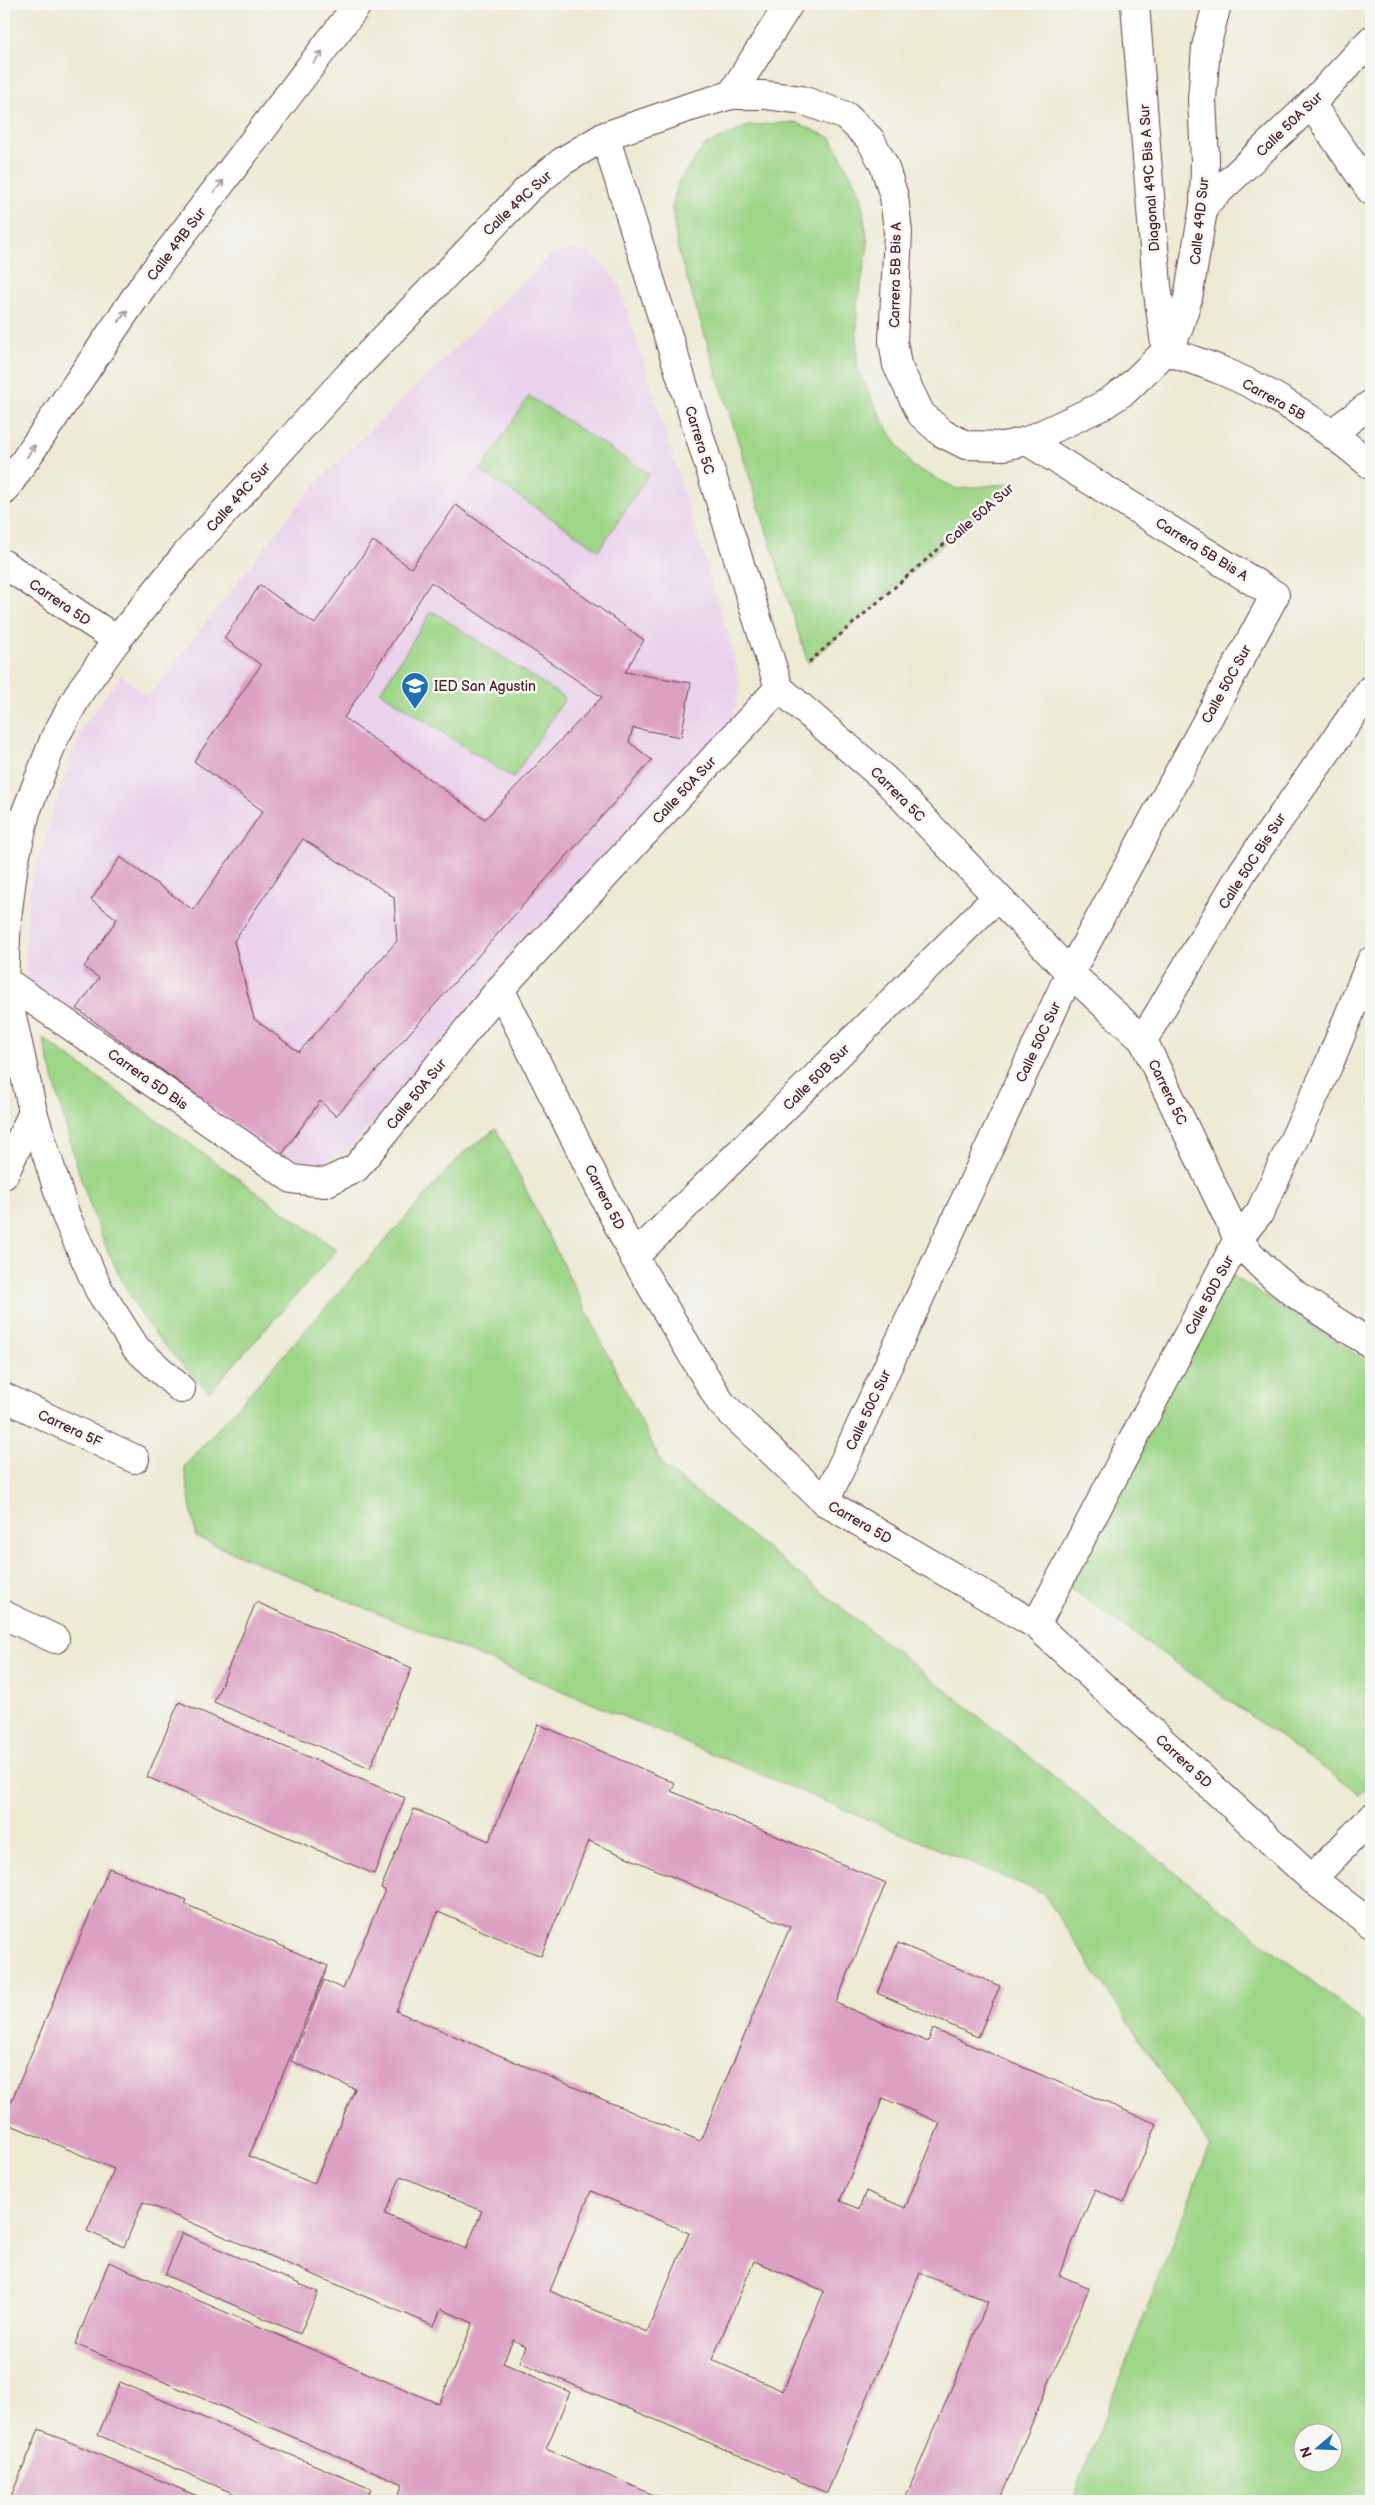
<svg xmlns="http://www.w3.org/2000/svg" width="1375" height="2505" viewBox="0 0 1375 2505" font-family="'Balsamiq Sans',sans-serif">
<style>
.built{fill:#ead1ec}
.green{fill:#9ed688;stroke:#747a5a;fill-rule:evenodd}
.building{fill:#dca0c3;fill-rule:evenodd}
.lines{fill:none;stroke-linecap:round;stroke-linejoin:round}
.minor-casing{stroke:#623d44;stroke-width:30}
.path{stroke:#623d44;stroke-width:3;stroke-dasharray:4 4;stroke-linecap:butt}
.minor{stroke:#fff;stroke-width:28}
.oneway{stroke:#ae9aa0}
.labels{text-anchor:middle;stroke-width:5;stroke-linejoin:round;paint-order:stroke}
.street-label{font-size:14px;fill:#4a1f2b;stroke:#f6f6f2}
.poi-label{font-size:14px;fill:#4a1f2b;stroke:#f6f6f2;text-anchor:start}
</style>
<rect width="100%" height="100%" fill="#f6f6f2"/>
<filter id="ink" filterUnits="userSpaceOnUse"><feTurbulence type="fractalNoise" baseFrequency=".02" numOctaves="2"/><feDisplacementMap in="SourceGraphic" scale="10" xChannelSelector="R" yChannelSelector="G"/><feConvolveMatrix kernelMatrix="1 2 1 2 8 2 1 2 1" color-interpolation-filters="sRGB"/></filter>
<filter id="wash" filterUnits="userSpaceOnUse"><feTurbulence type="fractalNoise" baseFrequency=".0096" numOctaves="4" result="noise"/><feDisplacementMap in="SourceGraphic" scale="20" xChannelSelector="R" yChannelSelector="G"/><feGaussianBlur stdDeviation="1.12" result="paint"/><feColorMatrix in="noise" values="0 0 0 0 0 0 0 0 0 0 0 0 0 0 0 0 0 1.4 0 .05"/><feComposite in="paint" operator="in"/></filter>
<g filter="url(#wash)">
<rect width="100%" height="100%" fill="#edead4"/>
<path class="built" d="M 572,250 L 589,253 L 606,266 L 620,286 L 732,648 L 740,688 L 731,723 L 347,1151 L 323,1162 L 292,1168 L 28,984 L 25,954 L 30,888 L 55,805 L 82,728 L 121,675 L 148,697 L 313,486 L 551,255 Z"/>
<g class="green">
<path d="M 795,122 L 831,138 L 861,195 L 868,246 L 857,305 L 857,369 L 885,425 L 912,466 L 957,489 L 1014,483 L 808,663 L 678,250 L 672,207 L 679,181 L 704,146 L 748,126 Z"/>
<path d="M 529,396 L 649,474 L 599,550 L 481,471 Z"/>
<path d="M 432,611 L 565,698 L 513,778 L 380,692 Z"/>
<path d="M 43,1038 L 337,1250 L 209,1392 C 186,1368 161,1345 143,1317 C 89,1233 68,1134 43,1038 Z"/>
<path d="M 496,1129 L 663,1466 L 1371,2028 L 1371,2501 L 1072,2501 L 1210,2146 L 1043,1893 L 196,1537 L 184,1467 L 463,1153 ZM 1332,2432 L 1332,2462 L 1302,2462 L 1302,2432 Z"/>
<path d="M 1219,1267 L 1371,1364 L 1371,1784 L 1360,1794 L 1055,1577 Z"/>
</g>
<g id="blocks">
<g class="building">
<path d="M 456,505 L 644,640 L 625,672 L 691,683 L 681,737 L 633,728 L 629,742 L 652,760 L 336,1116 L 320,1101 L 281,1156 L 77,1009 L 99,978 L 84,967 L 117,919 L 91,900 L 120,857 L 193,910 L 263,811 L 194,761 L 261,665 L 224,638 L 260,585 L 315,624 L 373,541 L 411,568 ZM 431,582 L 602,697 L 485,819 L 344,718 ZM 303,839 L 394,897 L 397,941 L 299,1052 L 254,1019 L 234,941 Z"/>
<path d="M 256,1602 L 412,1668 L 370,1768 L 214,1702 Z"/>
<path d="M 179,1702 L 405,1798 L 374,1874 L 147,1777 Z"/>
<path d="M 538,1724 L 675,1783 L 671,1791 L 886,1883 L 836,2003 L 928,2042 L 933,2029 L 1157,2124 L 1124,2202 L 1095,2189 L 1059,2275 L 1089,2288 L 999,2501 L 904,2501 L 988,2302 L 920,2273 L 827,2493 L 520,2362 L 526,2346 L 513,2340 L 503,2363 L 570,2392 L 546,2449 L 668,2501 L 442,2501 L 433,2497 L 431,2501 L 396,2501 L 403,2484 L 75,2344 L 109,2262 L 439,2404 L 473,2323 L 441,2309 L 434,2326 L 143,2202 L 124,2247 L 87,2231 L 114,2169 L 4,2122 L 4,2119 L 109,1868 L 187,1900 L 185,1904 L 328,1966 L 249,2156 L 314,2184 L 355,2089 L 291,2061 L 324,1980 L 343,1989 L 385,1890 L 381,1888 L 414,1809 L 489,1841 ZM 589,1841 L 790,1927 L 700,2141 L 396,2011 L 438,1912 L 541,1956 ZM 883,2098 L 940,2123 L 905,2208 L 866,2191 L 859,2209 L 840,2201 ZM 401,2176 L 482,2211 L 466,2249 L 385,2214 ZM 591,2191 L 689,2233 L 647,2332 L 550,2291 ZM 754,2261 L 824,2291 L 783,2391 L 712,2360 Z"/>
<path d="M 898,1943 L 1000,1986 L 978,2037 L 877,1993 Z"/>
<path d="M 182,2233 L 318,2292 L 300,2334 L 165,2275 Z"/>
<path d="M 120,2382 L 371,2489 L 366,2501 L 251,2501 L 98,2435 Z"/>
<path d="M 39,2429 L 209,2501 L 9,2501 Z"/>
</g>
</g>
</g>
<g filter="url(#ink)">
<use href="#blocks" fill-opacity="0" stroke="#623d44" stroke-width="1"/>
<g class="lines">
<defs>
<g id="minor">
<path d="M 1135,4 L 1157,286 L 1166,351 C 1184,357 1203,363 1220,370 C 1276,393 1326,427 1371,465"/>
<path d="M 731,95 L 789,4"/>
<path d="M 1311,104 L 1371,191"/>
<path d="M 605,136 L 779,688 L 887,781 L 1070,973 L 1143,1040 L 1238,1239 C 1272,1285 1324,1313 1371,1344"/>
<path d="M 1204,205 L 1311,104 L 1371,40"/>
<path d="M 1332,433 L 1371,404"/>
<path d="M 4,491 L 145,283 L 358,4"/>
<path d="M 4,564 L 117,640"/>
<path d="M 4,980 L 292,1179 L 325,1183 L 356,1168 L 500,989 L 779,688"/>
<path d="M 500,989 L 634,1257 L 721,1403 L 825,1502 L 1036,1625 L 1312,1879 L 1371,1924"/>
<path d="M 1143,1040 L 1243,871 L 1371,689"/>
<path d="M 4,1175 L 33,1112"/>
<path d="M 634,1257 L 997,897"/>
<path d="M 181,1389 L 136,1348 L 99,1290 L 66,1216 L 33,1112 L 4,980 L 7,918 L 14,863 L 26,812 L 55,737 L 81,690 L 117,640 L 186,554 L 349,375 L 528,189 L 563,161 L 605,136 L 687,108 L 731,95 L 765,95 L 802,100 L 846,116 L 870,139 L 884,165 L 894,196 L 898,232 L 893,341 L 897,365 L 921,414 L 942,433 L 966,445 L 1004,446 L 1027,441 L 1102,406 L 1126,390 L 1166,351 L 1178,330 L 1188,298 L 1204,205 L 1205,159 L 1202,100 L 1206,47 L 1217,4"/>
<path d="M 4,1397 L 135,1459"/>
<path d="M 825,1502 L 1070,973 L 1275,595 L 1027,441"/>
<path d="M 4,1615 L 55,1639"/>
<path d="M 1036,1625 L 1238,1239 L 1260,1212 L 1329,1064 L 1371,961"/>
<path d="M 1312,1879 L 1371,1818"/>
</g>
</defs>
<use href="#minor" class="minor-casing"/>
<path class="path" d="M 809,662 L 1013,484"/>
<use href="#minor" class="minor"/>
</g>
<defs><path id="oneway-shaft" d="M-6 0H5M1.5-3L5.5 0L1.5 3" fill="none" stroke-width="1.6" stroke-linecap="round" stroke-linejoin="round" transform="scale(1.25)"/></defs>
<g class="oneway">
<use href="#oneway-shaft" transform="translate(318 57) rotate(-53)"/>
<use href="#oneway-shaft" transform="translate(219 186) rotate(-53)"/>
<use href="#oneway-shaft" transform="translate(123 316) rotate(-55)"/>
<use href="#oneway-shaft" transform="translate(31 451) rotate(-56)"/>
</g>
</g>
<defs>
<symbol id="school-pin" viewBox="-11 -11 22 30"><path d="M0 17L-7.5 6A9.5 9.5 0 1 1 7.5 6Z" fill="#1f6fb2" stroke="#f6f6f2"/><path d="M0-5L7-2L0 1L-7-2ZM-4 1L0 2.5L4 1V4Q0 6-4 4Z" fill="#fff"/></symbol>
</defs>
<g fill-rule="evenodd">
<use href="#school-pin" x="399" y="670" width="32" height="43"/>
</g>
<g class="labels">
<g class="street-label">
<text transform="translate(1289 124) rotate(-44)" y="5">Calle 50A Sur</text>
<text transform="translate(1149 178) rotate(-94)" y="5">Diagonal 49C Bis A Sur</text>
<text transform="translate(517 203) rotate(-43)" y="5">Calle 49C Sur</text>
<text transform="translate(1199 221) rotate(-84)" y="5">Calle 49D Sur</text>
<text transform="translate(176 244) rotate(-53)" y="5">Calle 49B Sur</text>
<text transform="translate(895 275) rotate(-89)" y="5">Carrera 5B Bis A</text>
<text transform="translate(1274 399) rotate(29)" y="5">Carrera 5B</text>
<text transform="translate(700 440) rotate(73)" y="5">Carrera 5C</text>
<text transform="translate(238 497) rotate(-48)" y="5">Calle 49C Sur</text>
<text transform="translate(979 514) rotate(-41)" y="5">Calle 50A Sur</text>
<text transform="translate(1202 549) rotate(32)" y="5">Carrera 5B Bis A</text>
<text transform="translate(60 602) rotate(34)" y="5">Carrera 5D</text>
<text transform="translate(1226 684) rotate(-61)" y="5">Calle 50C Sur</text>
<text transform="translate(684 790) rotate(-47)" y="5">Calle 50A Sur</text>
<text transform="translate(898 794) rotate(45)" y="5">Carrera 5C</text>
<text transform="translate(1252 861) rotate(-57)" y="5">Calle 50C Bis Sur</text>
<text transform="translate(1038 1042) rotate(-65)" y="5">Calle 50C Sur</text>
<text transform="translate(816 1077) rotate(-45)" y="5">Calle 50B Sur</text>
<text transform="translate(148 1079) rotate(35)" y="5">Carrera 5D Bis</text>
<text transform="translate(1168 1092) rotate(64)" y="5">Carrera 5C</text>
<text transform="translate(416 1094) rotate(-51)" y="5">Calle 50A Sur</text>
<text transform="translate(605 1197) rotate(63)" y="5">Carrera 5D</text>
<text transform="translate(1209 1295) rotate(-62)" y="5">Calle 50D Sur</text>
<text transform="translate(868 1410) rotate(-65)" y="5">Calle 50C Sur</text>
<text transform="translate(70 1428) rotate(25)" y="5">Carrera 5F</text>
<text transform="translate(860 1522) rotate(30)" y="5">Carrera 5D</text>
<text transform="translate(1184 1761) rotate(43)" y="5">Carrera 5D</text>
</g>
<g class="poi-label">
<text x="434" y="691">IED San Agustin</text>
</g>
</g>
<rect width="1375" height="2505" fill="none" stroke="#f6f6f2" stroke-width="20"/>
<g transform="translate(1318 2448) rotate(251)"><circle r="24" fill="#f6f6f2" stroke="#b1a0a2"/>
<path d="M0-4L9 19L0 12L-9 19Z" fill="#1f6fb2"/>
<text y="-8" font-size="14" font-weight="bold" text-anchor="middle" fill="#4a1f2b">N</text>
</g>
</svg>
